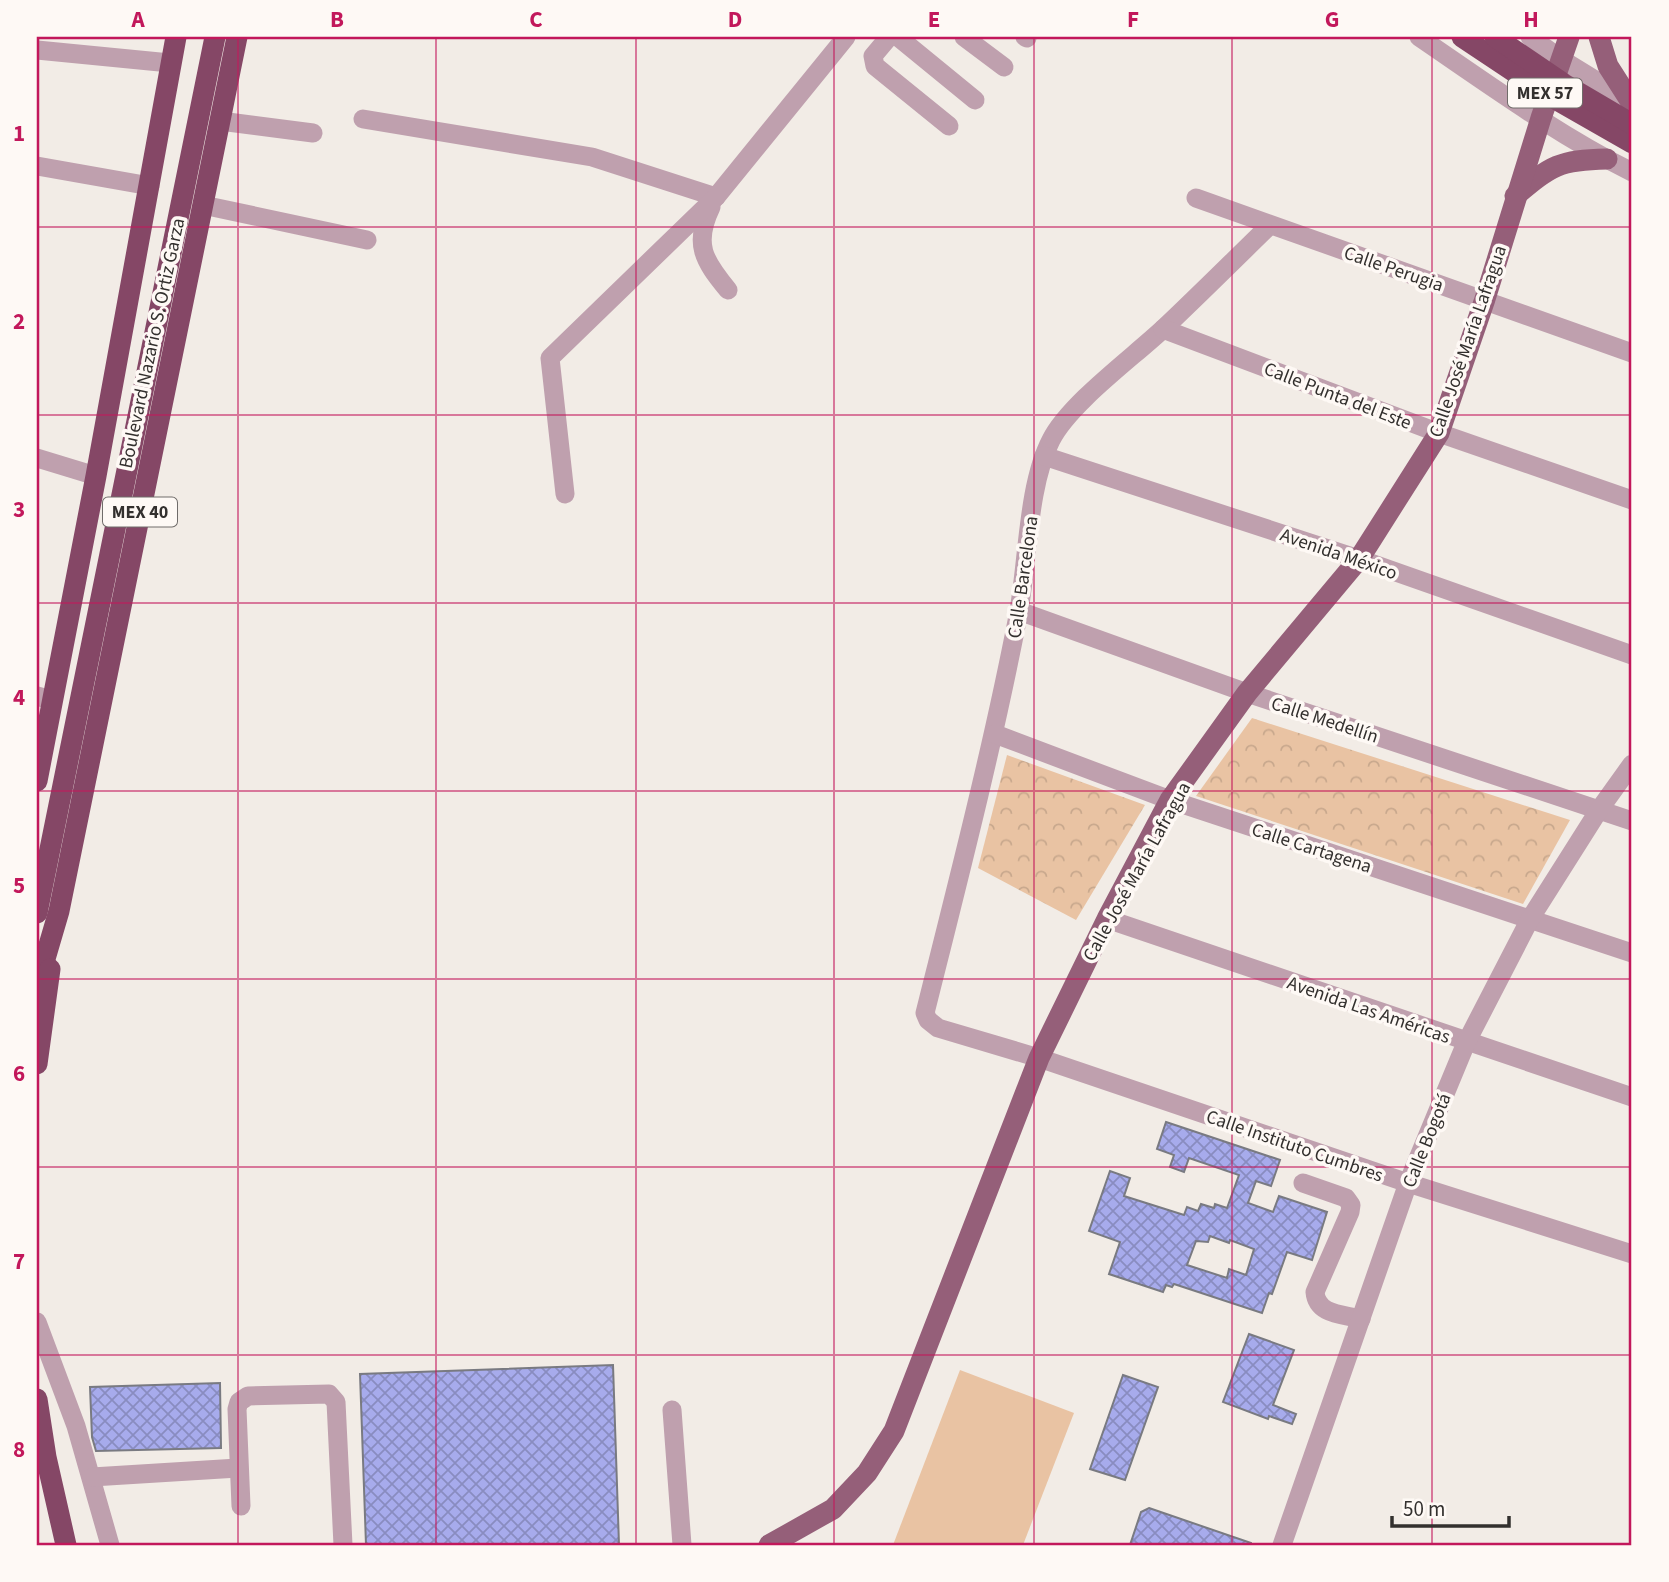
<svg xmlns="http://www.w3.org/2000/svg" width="1669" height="1582" viewBox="0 0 1669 1582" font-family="'Source Sans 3',sans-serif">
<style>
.park{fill:url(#park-crowns)}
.pitch{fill:#e9c3a3}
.building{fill:url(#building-cross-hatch);stroke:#797a81;stroke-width:2;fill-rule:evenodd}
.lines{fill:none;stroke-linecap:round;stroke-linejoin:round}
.minor{stroke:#bfa0ae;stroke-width:19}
.major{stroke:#955f79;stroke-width:21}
.highway{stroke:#854766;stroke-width:21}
.highway-bridge{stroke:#854766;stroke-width:21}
.grid{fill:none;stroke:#c2185b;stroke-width:2;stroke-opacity:0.55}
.labels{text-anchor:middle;stroke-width:7;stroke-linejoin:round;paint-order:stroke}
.shield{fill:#fef9f5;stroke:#706c6a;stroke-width:2}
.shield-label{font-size:18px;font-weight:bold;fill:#33302e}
.street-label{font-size:19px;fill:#33302e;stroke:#fef9f5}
.neatline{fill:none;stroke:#c2185b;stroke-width:2.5}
.grid-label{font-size:23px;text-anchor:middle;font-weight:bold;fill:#c2185b}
</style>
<defs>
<pattern id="park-crowns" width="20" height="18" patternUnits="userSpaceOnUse" patternTransform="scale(1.75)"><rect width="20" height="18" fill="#e9c3a3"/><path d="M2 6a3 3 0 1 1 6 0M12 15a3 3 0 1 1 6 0" fill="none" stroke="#c8a88d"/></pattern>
<pattern id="building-cross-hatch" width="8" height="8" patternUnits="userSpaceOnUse" patternTransform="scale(1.75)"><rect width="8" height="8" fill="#a7abec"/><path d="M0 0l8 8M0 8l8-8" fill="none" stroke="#898cc0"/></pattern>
</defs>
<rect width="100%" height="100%" fill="#f2ece6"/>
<g class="park">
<path d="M 1252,718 L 1570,820 L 1523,904 L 1196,796 Z"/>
<path d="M 1007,755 L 1145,805 L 1076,920 L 978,868 Z"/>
</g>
<path class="pitch" d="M 960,1370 L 1074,1413 L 1023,1545 L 893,1545 Z"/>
<g class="building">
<path d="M 1166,1122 L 1280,1160 L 1271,1186 L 1256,1181 L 1248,1203 L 1273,1212 L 1279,1196 L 1327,1212 L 1312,1260 L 1287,1252 L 1272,1294 L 1269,1293 L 1262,1313 L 1174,1284 L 1172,1287 L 1166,1285 L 1163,1292 L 1109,1274 L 1120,1242 L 1089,1231 L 1110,1171 L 1130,1178 L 1124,1196 L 1184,1215 L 1187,1207 L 1198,1211 L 1201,1204 L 1214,1208 L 1215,1204 L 1227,1208 L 1239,1175 L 1189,1158 L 1184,1172 L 1170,1167 L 1174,1155 L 1157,1149 ZM 1210,1236 L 1229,1243 L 1230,1240 L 1254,1249 L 1246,1275 L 1229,1269 L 1227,1278 L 1187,1265 L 1196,1241 L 1208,1242 Z"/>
<path d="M 1249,1334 L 1294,1350 L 1273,1405 L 1296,1414 L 1292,1424 L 1269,1416 L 1268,1419 L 1223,1402 Z"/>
<path d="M 613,1365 L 619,1545 L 366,1545 L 360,1374 Z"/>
<path d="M 1123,1375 L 1158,1387 L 1125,1480 L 1090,1469 Z"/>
<path d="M 220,1383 L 221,1448 L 96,1451 L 92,1437 L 90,1387 Z"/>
<path d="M 1149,1508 L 1251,1543 L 1251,1545 L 1130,1545 L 1141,1512 Z"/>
</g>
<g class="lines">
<g class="minor">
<path d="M 889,37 L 873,56 L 875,66 L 949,126"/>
<path d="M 898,37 L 975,100"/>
<path d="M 964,37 L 1004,67"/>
<path d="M 1025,37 L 1027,38"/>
<path d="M 1419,37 C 1488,84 1558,135 1632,172"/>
<path d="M 1530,37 L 1561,59 L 1631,102"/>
<path d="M 37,50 L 170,63"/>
<path d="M 363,119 L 592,157 L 716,197"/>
<path d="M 220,121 L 313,133"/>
<path d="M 37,166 L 150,186"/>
<path d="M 1196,198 L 1632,353"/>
<path d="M 203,205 L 367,240"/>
<path d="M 711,207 C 693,244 704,261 728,290"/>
<path d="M 1269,226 C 1234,260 1199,295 1163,329 C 1132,358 1069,404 1051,440 C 1027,486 1028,564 1018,616 C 992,750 958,881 925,1013 L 928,1020 L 938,1028 L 1039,1058 L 1408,1183 L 1632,1254"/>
<path d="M 1163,329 L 1439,433 L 1632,500"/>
<path d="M 1044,456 L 1359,559 L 1632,655"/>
<path d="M 37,458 L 96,476"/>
<path d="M 565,494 L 550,358 L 716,197 L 846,37"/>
<path d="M 1019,611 L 1247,693 L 1632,821"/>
<path d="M 37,696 L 51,700"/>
<path d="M 995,734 L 1170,800 L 1632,953"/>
<path d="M 1107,919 L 1632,1097"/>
<path d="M 1303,1183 L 1346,1198 L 1351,1205 L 1350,1212 L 1315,1292 C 1317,1315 1342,1314 1361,1319"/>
<path d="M 37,1322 L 76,1426 L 110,1545"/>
<path d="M 672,1410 L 682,1545"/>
<path d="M 92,1477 L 238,1468"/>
<path d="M 241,1506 L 237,1409 L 239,1402 L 248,1396 L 329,1394 L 336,1402 L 343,1545"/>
<path d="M 1282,1545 L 1408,1183 L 1466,1043 L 1530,919 L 1599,810 L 1632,764"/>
</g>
<g class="major">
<path d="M 1599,37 L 1608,66 L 1631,102"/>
<path d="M 1515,196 C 1552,165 1559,160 1607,159"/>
<path d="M 769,1545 L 833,1509 L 867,1473 L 894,1431 L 1039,1058 L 1107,919 L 1170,800 L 1247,693 L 1359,559 L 1439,433 L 1485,299 L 1541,118 L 1569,37"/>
</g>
<g class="highway">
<path d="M 37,781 L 96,476 L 176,37"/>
<path d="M 37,913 L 215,37"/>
<path d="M 37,986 L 59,911 L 237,37"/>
<path d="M 37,1064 L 50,969"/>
<path d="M 37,1399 L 46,1457 L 66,1545"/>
</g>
<g class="highway-bridge">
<path d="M 1462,37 L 1555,99 L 1632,143"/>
<path d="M 1495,37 L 1564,84 L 1632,124"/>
</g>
</g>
<path class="grid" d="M 238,37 L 238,1545M 436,37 L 436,1545M 636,37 L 636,1545M 834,37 L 834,1545M 1034,37 L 1034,1545M 1232,37 L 1232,1545M 1432,37 L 1432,1545M 37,227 L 1632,227M 37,415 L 1632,415M 37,603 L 1632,603M 37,791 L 1632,791M 37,979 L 1632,979M 37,1167 L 1632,1167M 37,1355 L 1632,1355"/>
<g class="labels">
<g class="shield">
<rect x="1508" y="78.5" width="74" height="29" rx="5"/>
<rect x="103" y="497.5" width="74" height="29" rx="5"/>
</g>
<g class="shield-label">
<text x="1545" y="99">MEX 57</text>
<text x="140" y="518">MEX 40</text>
</g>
<g class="street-label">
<text transform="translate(1394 268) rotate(19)" y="7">Calle Perugia</text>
<text transform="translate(1467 341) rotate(-71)" y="7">Calle José María Lafragua</text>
<text transform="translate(151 343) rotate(-78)" y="7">Boulevard Nazario S. Ortiz Garza</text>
<text transform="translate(1338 395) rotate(21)" y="7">Calle Punta del Este</text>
<text transform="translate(1339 553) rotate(19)" y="7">Avenida México</text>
<text transform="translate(1022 577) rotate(-82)" y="7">Calle Barcelona</text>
<text transform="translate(1325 719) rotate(18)" y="7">Calle Medellín</text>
<text transform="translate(1312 847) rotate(18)" y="7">Calle Cartagena</text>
<text transform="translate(1136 871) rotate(-61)" y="7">Calle José María Lafragua</text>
<text transform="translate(1369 1009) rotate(19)" y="7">Avenida Las Américas</text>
<text transform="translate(1426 1140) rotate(-68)" y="7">Calle Bogotá</text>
<text transform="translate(1295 1145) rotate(19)" y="7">Calle Instituto Cumbres</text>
</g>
</g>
<rect width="1669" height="1582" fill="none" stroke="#fef9f5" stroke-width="77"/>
<path d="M1392 1516v10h117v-10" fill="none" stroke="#33302e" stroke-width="3.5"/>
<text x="1403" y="1516" font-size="21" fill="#33302e" stroke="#fef9f5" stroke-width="5" paint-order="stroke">50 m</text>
<rect x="38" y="38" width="1592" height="1506" class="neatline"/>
<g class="grid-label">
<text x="138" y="27">A</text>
<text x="337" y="27">B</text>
<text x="536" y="27">C</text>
<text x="735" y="27">D</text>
<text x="934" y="27">E</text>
<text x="1133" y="27">F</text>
<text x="1332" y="27">G</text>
<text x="1531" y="27">H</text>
<text x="19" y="141">1</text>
<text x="19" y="329">2</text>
<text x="19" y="517">3</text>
<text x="19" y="705">4</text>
<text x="19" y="893">5</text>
<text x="19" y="1081">6</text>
<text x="19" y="1269">7</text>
<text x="19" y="1457">8</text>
</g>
</svg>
